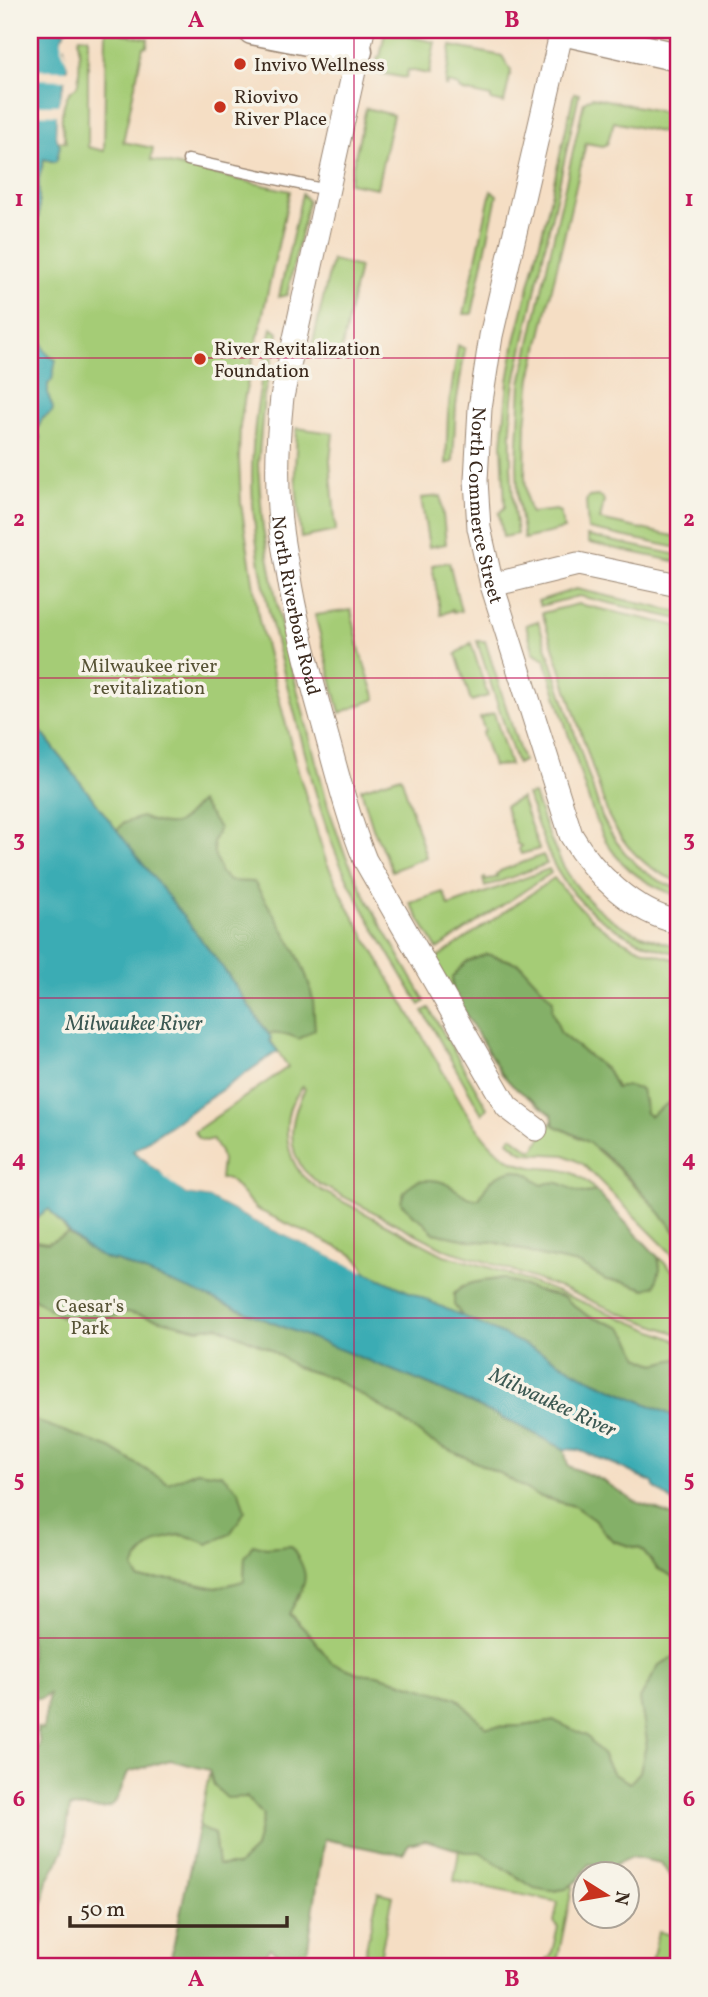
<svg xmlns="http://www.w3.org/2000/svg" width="708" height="1997" viewBox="0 0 708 1997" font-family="Vollkorn,serif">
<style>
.green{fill:#a5cc76;stroke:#707b4a;stroke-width:2}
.forest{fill:#84b067;stroke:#606d42;stroke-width:2}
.water{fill:#3bacb4;stroke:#3b6b69;stroke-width:2}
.pier{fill:#f5dec4}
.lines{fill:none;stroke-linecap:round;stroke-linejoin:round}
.service-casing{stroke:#988471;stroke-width:13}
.minor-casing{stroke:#988471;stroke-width:25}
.tertiary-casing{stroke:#988471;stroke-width:31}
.service{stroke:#fff;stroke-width:10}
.minor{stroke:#fff;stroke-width:23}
.tertiary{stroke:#fff;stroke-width:28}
.grid{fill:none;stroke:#c2185b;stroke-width:2;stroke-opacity:0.55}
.poi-dot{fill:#c8321e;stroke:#f7f3e8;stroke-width:2.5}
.labels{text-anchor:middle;stroke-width:7;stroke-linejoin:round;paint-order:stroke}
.poi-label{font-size:19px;fill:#3b2a1e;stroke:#f7f3e8;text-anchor:start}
.street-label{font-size:19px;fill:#3b2a1e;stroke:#f7f3e8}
.park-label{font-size:19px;fill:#565234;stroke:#f7f3e8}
.water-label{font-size:21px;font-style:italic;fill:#3b5852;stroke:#f7f3e8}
.neatline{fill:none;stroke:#c2185b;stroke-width:2.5}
.grid-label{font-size:23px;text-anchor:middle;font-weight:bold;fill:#c2185b}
</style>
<rect width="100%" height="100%" fill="#f7f3e8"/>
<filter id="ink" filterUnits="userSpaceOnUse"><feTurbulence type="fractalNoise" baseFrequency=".0143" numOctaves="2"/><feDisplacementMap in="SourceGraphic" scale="14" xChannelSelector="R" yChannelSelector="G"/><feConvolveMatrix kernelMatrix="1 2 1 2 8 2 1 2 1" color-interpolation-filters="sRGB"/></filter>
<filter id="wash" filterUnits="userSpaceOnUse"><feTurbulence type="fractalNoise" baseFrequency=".00686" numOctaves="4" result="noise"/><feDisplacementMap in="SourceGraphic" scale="28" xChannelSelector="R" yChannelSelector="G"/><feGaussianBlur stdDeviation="1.57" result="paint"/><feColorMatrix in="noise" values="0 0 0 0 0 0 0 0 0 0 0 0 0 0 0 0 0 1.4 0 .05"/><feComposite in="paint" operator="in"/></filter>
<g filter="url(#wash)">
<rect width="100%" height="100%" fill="#f5dec4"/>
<g class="green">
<path d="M 106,30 L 148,39 L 147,46 L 143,47 L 123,142 L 153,148 L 151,160 L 290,191 L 245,395 L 240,426 L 239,459 L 241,504 L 259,620 L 296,764 L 326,861 L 348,907 L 465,1110 C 478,1130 491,1150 513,1161 C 546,1177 564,1156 596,1191 L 585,1197 L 415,1216 L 424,1222 L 434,1233 L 494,1242 L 516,1248 L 540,1256 L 578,1264 L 588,1269 L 606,1280 L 624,1282 L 645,1289 L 660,1269 L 658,1257 L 678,1275 L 678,1334 L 620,1313 L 566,1290 L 490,1263 L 447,1250 L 319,1184 C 314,1179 307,1174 303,1169 C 285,1144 292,1113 305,1089 L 303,1086 C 299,1092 294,1098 291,1105 C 283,1125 287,1156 301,1174 C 305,1179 312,1183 317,1188 L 444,1255 L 488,1267 L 563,1294 L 678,1341 L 678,1359 C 656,1362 662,1369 638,1357 L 631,1340 L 622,1328 L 588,1316 L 563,1297 L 544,1293 L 501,1278 L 462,1286 L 454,1294 L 454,1305 L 464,1318 L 364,1272 L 363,1266 L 354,1255 L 256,1209 L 233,1183 L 228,1179 L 220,1179 L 222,1160 L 220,1152 L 212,1139 L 206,1141 L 199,1139 L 194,1132 L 288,1067 L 223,968 L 30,717 L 30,500 L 40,437 L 36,432 L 42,419 L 48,415 L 48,384 L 52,380 L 48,357 L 43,349 L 40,327 L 42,316 L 36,288 L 35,237 L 39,212 L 39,178 L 44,159 L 55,162 L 60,146 L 58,140 L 66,142 C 63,131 60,120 63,109 C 64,104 66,97 69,93 C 71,90 75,89 77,86 C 80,80 80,48 78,42 L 79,37 L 88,37 L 88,147 L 104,151 Z"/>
<path d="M 385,32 L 435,42 L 429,74 L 408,70 L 406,78 L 374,72 L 378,57 L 380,57 Z"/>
<path d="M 451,46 L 502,56 L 511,71 L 504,103 L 491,100 L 491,97 L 463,91 L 463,90 L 459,89 L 459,86 L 448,83 L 447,86 L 445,86 Z"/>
<path d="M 574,93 L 579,94 L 515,382 C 508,433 510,483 517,534 L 503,537 L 499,513 L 505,507 L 502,444 L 508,381 L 515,341 L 546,218 Z"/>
<path d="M 592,97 L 678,115 L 678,136 L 614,122 L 607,144 L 602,146 L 586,143 L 531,378 L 526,424 L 525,476 L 527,500 L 530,512 L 531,513 L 556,510 L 560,512 L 564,529 L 524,539 L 518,500 L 517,463 L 521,383 L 584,102 Z"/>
<path d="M 366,108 L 393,115 L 377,188 L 349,183 Z"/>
<path d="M 491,191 L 497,195 L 472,314 L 464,314 Z"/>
<path d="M 302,194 L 308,201 L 287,295 L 279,297 Z"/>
<path d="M 332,260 L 359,267 L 341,353 L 311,351 Z"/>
<path d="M 272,328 L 278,333 L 264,396 L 258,465 L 263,529 L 283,636 L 328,806 L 343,850 L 366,898 L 425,1001 L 420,1005 C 395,963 368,921 346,876 C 324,831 312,779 299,730 C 277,647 252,561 252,475 C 252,425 261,376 272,328 Z"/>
<path d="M 458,345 L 465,349 L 456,405 L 453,462 L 446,464 L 448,413 Z"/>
<path d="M 297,428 L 333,433 L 330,461 L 336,531 L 301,538 L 295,471 Z"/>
<path d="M 441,496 L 446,544 L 429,547 L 421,498 Z"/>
<path d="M 598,496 L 602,497 L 604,501 L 600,520 L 678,537 L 678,548 L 588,529 L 586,501 L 589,497 Z"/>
<path d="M 587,536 L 678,555 L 678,562 L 589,543 Z"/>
<path d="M 449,562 L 461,611 L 453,612 L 452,610 L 441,615 L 432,565 Z"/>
<path d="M 576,589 L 678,612 L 678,619 L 579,596 L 540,606 L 538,601 Z"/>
<path d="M 578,604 L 678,626 L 678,881 C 647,871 622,845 608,815 L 542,613 Z"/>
<path d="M 351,610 L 360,651 L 376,699 L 340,713 L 315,615 Z"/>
<path d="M 538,621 L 602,817 C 617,849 644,879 678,888 L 678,896 C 606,871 597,828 577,762 C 566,727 555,693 545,659 L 534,653 L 526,625 Z"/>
<path d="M 477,641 L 485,641 L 523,761 L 517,764 Z"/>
<path d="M 471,643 L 488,696 L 471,701 L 456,654 Z"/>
<path d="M 494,713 L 510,765 L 493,766 L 482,733 L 485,731 L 480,718 Z"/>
<path d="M 401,776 L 426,857 L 392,871 L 373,828 L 361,789 Z"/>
<path d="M 534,794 C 553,853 573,902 632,931 C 647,938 663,942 678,947 L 678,954 C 626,942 576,910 552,861 C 542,840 535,817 527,795 Z"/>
<path d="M 521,798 L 539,849 L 521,854 L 519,849 L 521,846 L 517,844 L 505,806 Z"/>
<path d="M 543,855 L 547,864 L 485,887 L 483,879 L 485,878 L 486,881 L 497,877 L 496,874 L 500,872 L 500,871 Z"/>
<path d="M 549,869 L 551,873 L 437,949 L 410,903 L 443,892 L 449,906 Z"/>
<path d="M 554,878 C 590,924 620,947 678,960 L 678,1101 L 667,1104 L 650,1116 L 646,1113 L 645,1100 L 616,1088 L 608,1071 L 561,1034 L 552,1010 L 552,1000 L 520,964 L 487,954 L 466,962 L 452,977 L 453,993 L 434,960 Z"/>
<path d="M 429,1008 L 443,1032 L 444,1037 L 447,1039 L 487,1108 L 482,1114 L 423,1011 Z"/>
<path d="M 553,1120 L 554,1125 L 588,1142 L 614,1165 L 656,1208 L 678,1235 L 678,1260 L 583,1164 L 565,1155 L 525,1153 L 520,1151 L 508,1141 L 512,1136 L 529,1149 L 534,1149 Z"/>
<path d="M 48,1208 L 68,1233 L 198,1329 L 218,1326 L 268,1348 L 296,1367 L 332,1378 L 395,1415 L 430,1441 L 499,1473 L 538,1496 L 574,1506 L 594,1520 L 613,1541 L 641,1549 L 658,1569 L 678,1579 L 678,1655 L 659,1665 L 640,1699 L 647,1741 L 640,1772 L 630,1784 L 613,1774 L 602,1754 L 555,1721 L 523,1726 L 486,1727 L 456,1698 L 377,1675 L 358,1673 L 332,1663 L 311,1636 L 289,1613 L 300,1595 L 291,1546 L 266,1548 L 245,1557 L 244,1581 L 216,1588 L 172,1579 L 139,1579 L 133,1568 C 141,1550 160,1536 181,1535 C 189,1535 200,1541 208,1544 L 197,1471 L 168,1484 L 110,1448 L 30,1448 L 30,1222 Z"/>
<path d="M 210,1770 L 214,1786 L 247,1797 L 263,1815 L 255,1849 L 238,1865 L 218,1866 L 214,1834 L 202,1829 L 199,1824 Z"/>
<path d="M 459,1850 C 466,1853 474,1850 481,1852 C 485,1853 491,1859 494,1861 C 517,1876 546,1904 573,1884 L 556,1967 L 544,1967 L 546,1960 L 551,1956 L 558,1927 L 554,1922 L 558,1902 L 454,1881 Z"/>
<path d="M 378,1892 L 393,1896 L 378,1967 L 362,1967 Z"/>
<path d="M 678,1911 L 678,1967 L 651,1967 L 658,1932 L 673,1935 Z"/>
</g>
<g class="forest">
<path d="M 200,802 L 219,828 L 213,842 L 214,853 L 221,873 L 229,881 L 254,882 C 276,919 306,958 313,1001 C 314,1010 314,1020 315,1029 L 299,1039 L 289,1035 L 268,1033 L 223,968 L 117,831 L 123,823 L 141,817 C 152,821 169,828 179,822 C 187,817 193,808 200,802 Z"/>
<path d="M 487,954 L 520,964 L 553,1000 L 552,1010 L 561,1034 L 608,1071 L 616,1088 L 626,1086 L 641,1089 L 646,1113 L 650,1116 L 667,1104 L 678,1101 L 678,1235 C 653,1204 622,1166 589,1143 C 579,1136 566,1131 554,1125 L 552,1115 L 513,1086 L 501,1073 L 453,993 L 452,977 L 466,962 Z"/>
<path d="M 514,1170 L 531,1175 L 537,1182 L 542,1185 C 563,1177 567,1191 584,1193 C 588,1193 592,1192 596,1191 L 658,1257 L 660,1269 L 655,1286 L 646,1289 L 624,1282 L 606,1280 L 588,1269 L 578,1264 L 540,1256 L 516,1248 L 494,1242 L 472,1241 L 434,1233 L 424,1222 L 415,1216 L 401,1203 C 402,1194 405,1190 412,1184 C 417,1180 421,1180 428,1180 C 451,1178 462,1201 479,1199 C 487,1182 494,1174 514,1170 Z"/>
<path d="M 68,1233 C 81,1243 99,1260 117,1261 C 160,1277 203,1295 246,1312 C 354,1353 461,1395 564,1449 L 568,1466 L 602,1480 L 634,1501 L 678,1518 L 678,1579 L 658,1569 L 641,1549 L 613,1541 L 594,1520 L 574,1506 L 538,1496 L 499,1473 L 430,1441 L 395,1415 L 332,1378 L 296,1367 L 268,1348 L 218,1326 L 198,1329 L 127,1312 L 106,1319 L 69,1322 L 30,1296 L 30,1245 L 35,1241 L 48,1243 Z"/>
<path d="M 501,1278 L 544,1293 L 563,1297 L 588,1316 L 622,1328 L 631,1340 L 639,1357 C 662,1369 656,1362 678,1359 L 678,1418 L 582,1375 L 545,1354 L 464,1318 L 454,1305 L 454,1294 C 469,1279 482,1283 501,1278 Z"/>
<path d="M 30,1415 L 36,1421 L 110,1448 L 168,1483 L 197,1471 L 221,1474 L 239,1491 L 245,1511 L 230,1534 L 208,1544 C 200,1541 189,1535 181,1535 C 160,1536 141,1550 133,1568 L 139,1579 L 172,1579 L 216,1588 L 244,1581 L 245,1557 L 253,1544 L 266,1548 L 291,1546 C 313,1578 306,1582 289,1614 L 311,1636 L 332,1663 L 358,1673 L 377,1675 L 456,1698 L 486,1727 L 523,1726 L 555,1721 L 587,1736 L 602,1754 L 613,1774 L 630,1783 L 640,1772 L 647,1741 L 640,1699 L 659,1665 L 678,1655 L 678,1888 L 661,1863 L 631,1857 L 614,1865 L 589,1864 L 578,1880 L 566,1889 L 550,1891 L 534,1888 L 480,1852 L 465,1852 L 425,1840 L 409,1844 L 403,1853 L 386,1852 L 324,1839 L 306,1960 L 288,1961 L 270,1948 L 256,1967 L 169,1967 L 199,1824 L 202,1829 L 214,1834 L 218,1865 L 238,1865 L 255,1849 L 263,1815 L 247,1797 L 227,1798 L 214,1786 L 209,1770 L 170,1760 L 128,1772 C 111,1817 115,1809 70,1807 L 64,1851 L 47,1881 L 42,1911 L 30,1905 L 30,1804 L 33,1759 L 40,1744 L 37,1728 L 43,1729 L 49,1694 L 41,1699 L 30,1698 Z"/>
</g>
<g class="water">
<path d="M 30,30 L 67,30 L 62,38 L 68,66 L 59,104 L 56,126 L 56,136 L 60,145 L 57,160 L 55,162 L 44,159 L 39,178 L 39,212 L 35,237 L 36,287 C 54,308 26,346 56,360 L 52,380 L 48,384 L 48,395 L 53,408 L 52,412 L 42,419 L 36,432 L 40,437 L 30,500 Z"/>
<path d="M 30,717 L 223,968 L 271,1038 L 269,1040 L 278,1051 L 133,1151 L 154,1168 L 160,1171 L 186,1194 L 210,1198 L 252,1220 L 545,1354 L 582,1375 L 678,1418 L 678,1506 L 654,1487 L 653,1483 L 614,1464 L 578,1450 L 564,1449 L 514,1423 L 432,1386 L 117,1261 C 92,1260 63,1227 49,1209 L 30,1222 Z"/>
</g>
<g class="pier">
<path d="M 67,30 L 70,30 L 65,40 L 64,47 L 71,66 L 62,105 L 59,126 L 62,141 L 58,140 L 56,136 L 57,115 L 30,114 L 30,105 L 58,105 L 66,80 L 30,79 L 30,70 L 68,70 L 68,66 L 61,48 L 62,38 Z"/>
<path d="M 151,1162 L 162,1168 L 169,1178 L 188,1191 L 211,1194 L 253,1217 L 363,1268 L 364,1272 L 252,1220 L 210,1198 L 186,1194 L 167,1180 L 160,1171 L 148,1164 Z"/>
</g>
</g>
<g filter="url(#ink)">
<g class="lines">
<defs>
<path id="service" d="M 188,160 L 327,190"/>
<g id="minor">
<path id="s1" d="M 363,30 L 282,397 C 278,434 276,471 279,509 C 280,530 284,551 288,572 C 296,623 309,672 323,722 C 336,769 347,815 365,860 L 507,1107 L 536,1129"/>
<path id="s2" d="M 562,30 L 491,336 L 480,408 L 476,480 L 479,528 L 492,585 L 571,835 C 593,873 633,912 678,922"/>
<path d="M 492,585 L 578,564 L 678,585"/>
</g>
<g id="tertiary">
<path d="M 252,30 L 358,51"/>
<path d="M 558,30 L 678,57"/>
</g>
</defs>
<use href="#service" class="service-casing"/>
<use href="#minor" class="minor-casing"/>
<use href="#tertiary" class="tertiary-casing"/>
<use href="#service" class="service"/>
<use href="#minor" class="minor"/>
<use href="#tertiary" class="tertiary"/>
</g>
</g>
<path class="grid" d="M 354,30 L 354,1967M 30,358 L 678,358M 30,678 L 678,678M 30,998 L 678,998M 30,1318 L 678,1318M 30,1638 L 678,1638"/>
<g class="poi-dot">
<circle cx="240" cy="64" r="7"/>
<circle cx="220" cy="107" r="7"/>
<circle cx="200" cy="359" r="7"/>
</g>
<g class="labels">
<g class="poi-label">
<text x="254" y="71">Invivo Wellness</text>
<text x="234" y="103">Riovivo<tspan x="234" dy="22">River Place</tspan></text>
<text x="214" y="355">River Revitalization<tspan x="214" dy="22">Foundation</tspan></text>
</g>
<g class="street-label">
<text dy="7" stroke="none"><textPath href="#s2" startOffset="485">North Commerce Street</textPath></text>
<text dy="7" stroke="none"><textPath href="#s1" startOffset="586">North Riverboat Road</textPath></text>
</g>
<g class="park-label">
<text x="149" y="672">Milwaukee river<tspan x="149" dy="22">revitalization</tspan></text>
<text x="90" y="1312">Caesar's<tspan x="90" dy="22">Park</tspan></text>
</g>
<g class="water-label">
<text x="134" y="1030">Milwaukee River</text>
<text transform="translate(553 1402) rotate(25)" y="7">Milwaukee River</text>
</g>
</g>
<rect width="708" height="1997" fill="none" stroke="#f7f3e8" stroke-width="77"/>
<g transform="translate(606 1895) rotate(101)"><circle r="33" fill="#f7f3e8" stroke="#aca397" stroke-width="2"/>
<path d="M0-5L12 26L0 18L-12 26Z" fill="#c8321e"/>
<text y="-10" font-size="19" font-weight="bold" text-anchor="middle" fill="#3b2a1e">N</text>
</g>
<path d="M70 1916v10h217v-10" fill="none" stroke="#3b2a1e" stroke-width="3.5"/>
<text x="80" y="1916" font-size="21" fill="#3b2a1e" stroke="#f7f3e8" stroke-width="5" paint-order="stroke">50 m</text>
<rect x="38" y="38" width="632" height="1920" class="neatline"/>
<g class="grid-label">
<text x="196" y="27">A</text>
<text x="512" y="27">B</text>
<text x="19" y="206">1</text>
<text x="689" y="206">1</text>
<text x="19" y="526">2</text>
<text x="689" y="526">2</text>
<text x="19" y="846">3</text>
<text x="689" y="846">3</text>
<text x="19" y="1166">4</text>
<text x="689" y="1166">4</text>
<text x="19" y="1486">5</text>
<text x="689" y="1486">5</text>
<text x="19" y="1806">6</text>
<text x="689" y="1806">6</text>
<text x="196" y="1986">A</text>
<text x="512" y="1986">B</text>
</g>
</svg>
